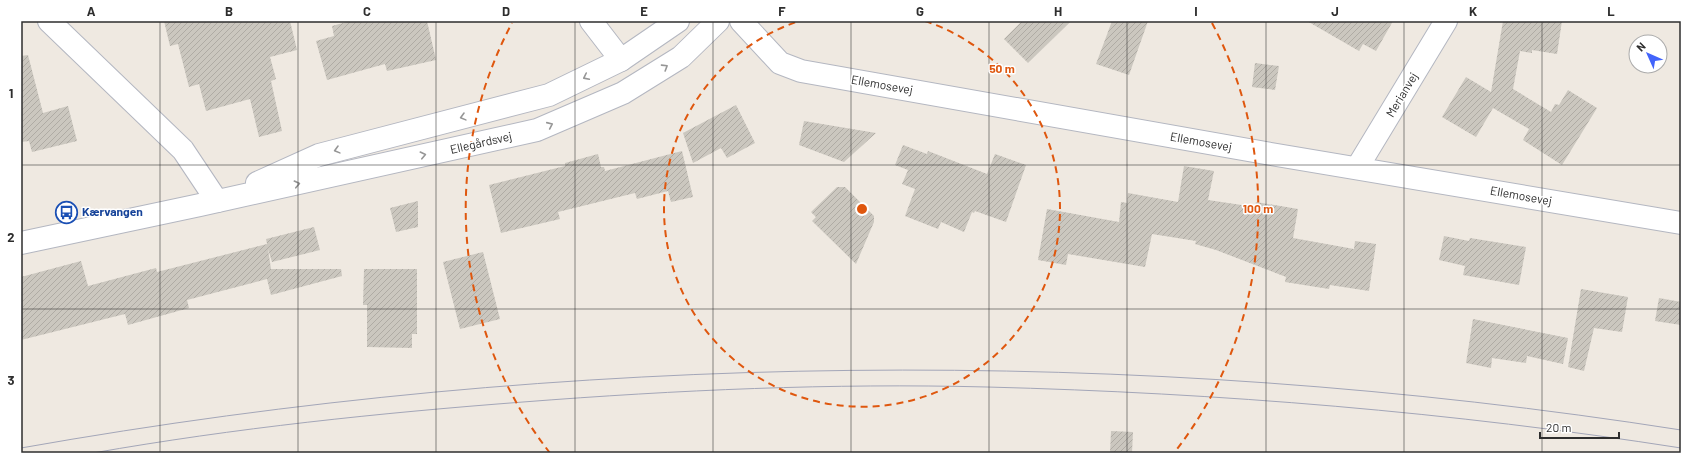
<svg xmlns="http://www.w3.org/2000/svg" width="1702" height="474" viewBox="0 0 1702 474" font-family="Barlow,sans-serif">
<style>
.building{fill:url(#building-hatch)}
.lines{fill:none;stroke-linecap:round;stroke-linejoin:round}
.minor-casing{stroke:#b4b7c1;stroke-width:24}
.minor{stroke:#fff;stroke-width:22}
.tram{stroke:#a3a6b8;stroke-width:1}
.oneway{stroke:#969696}
.grid{fill:none;stroke:#2e2e2e;stroke-width:1;stroke-opacity:0.55}
.ring{fill:none;stroke:#df570e;stroke-width:2;stroke-dasharray:7 5}
.labels{text-anchor:middle;stroke-width:3;stroke-linejoin:round;paint-order:stroke}
.street-label{font-size:12px;fill:#2e2e2e;stroke:#fff}
.transit-label{font-size:12px;font-weight:bold;fill:#164399;stroke:#fff;text-anchor:start}
.centre{fill:#df570e;stroke:#fff;stroke-width:2}
.ring-label{font-size:12px;text-anchor:middle;font-weight:bold;fill:#df570e;stroke:#fff;stroke-width:3;stroke-linejoin:round;paint-order:stroke}
.neatline{fill:none;stroke:#2e2e2e;stroke-width:1.5}
.grid-label{font-size:13px;text-anchor:middle;font-weight:bold;fill:#2e2e2e}
</style>
<defs>
<pattern id="building-hatch" width="6" height="6" patternUnits="userSpaceOnUse"><rect width="6" height="6" fill="#cbc7bf"/><path d="M-1 1l2-2M0 6l6-6M5 7l2-2" fill="none" stroke="#afaba4"/></pattern>
</defs>
<rect width="100%" height="100%" fill="#efe9e1"/>
<g class="building">
<path d="M 164,21 L 290,21 L 297,50 L 270,57 L 276,79 L 271,81 L 282,131 L 259,137 L 250,99 L 206,111 L 199,84 L 189,87 L 178,44 L 170,46 Z"/>
<path d="M 350,21 L 427,21 L 436,60 L 387,71 L 385,64 L 327,80 L 316,41 L 334,36 L 332,26 Z"/>
<path d="M 1022,21 L 1071,21 L 1028,63 L 1004,39 Z"/>
<path d="M 1112,21 L 1148,21 L 1129,75 L 1096,64 Z"/>
<path d="M 1307,21 L 1393,21 L 1376,51 L 1363,44 L 1359,51 Z"/>
<path d="M 1503,21 L 1562,21 L 1557,54 L 1532,50 L 1532,53 L 1520,51 L 1513,89 L 1551,112 L 1555,104 L 1559,105 L 1568,90 L 1597,108 L 1562,165 L 1523,140 L 1529,129 L 1493,108 L 1476,137 L 1442,117 L 1466,77 L 1491,92 Z"/>
<path d="M 28,55 L 43,113 L 68,106 L 77,141 L 32,152 L 29,141 L 21,142 L 21,56 Z"/>
<path d="M 1255,63 L 1279,66 L 1275,90 L 1252,87 Z"/>
<path d="M 736,105 L 755,143 L 727,158 L 721,148 L 693,163 L 683,133 Z"/>
<path d="M 804,121 L 876,133 L 844,162 L 799,145 Z"/>
<path d="M 903,145 L 927,154 L 928,151 L 987,174 L 995,154 L 1026,165 L 1006,222 L 975,211 L 974,213 L 972,212 L 964,232 L 941,222 L 938,229 L 905,216 L 915,189 L 902,184 L 908,170 L 895,165 Z"/>
<path d="M 682,151 L 693,197 L 671,202 L 668,191 L 637,199 L 635,193 L 558,212 L 560,219 L 501,233 L 489,185 L 565,166 L 565,163 L 598,154 L 601,167 L 604,167 L 605,171 Z"/>
<path d="M 1184,166 L 1214,171 L 1208,200 L 1255,207 L 1256,202 L 1298,209 L 1293,238 L 1354,249 L 1355,241 L 1376,244 L 1369,291 L 1330,285 L 1329,289 L 1285,282 L 1286,277 L 1216,250 L 1195,244 L 1196,241 L 1152,234 L 1145,267 L 1068,254 L 1066,265 L 1038,260 L 1047,209 L 1119,222 L 1121,202 L 1127,203 L 1128,193 L 1178,202 Z"/>
<path d="M 837,187 L 845,187 L 874,216 L 874,222 L 856,264 L 812,221 L 816,217 L 811,212 Z"/>
<path d="M 418,201 L 418,227 L 396,232 L 390,208 Z"/>
<path d="M 314,227 L 320,250 L 272,262 L 268,249 L 271,269 L 341,269 L 342,276 L 271,295 L 267,279 L 187,300 L 189,308 L 128,325 L 125,314 L 21,340 L 21,277 L 81,261 L 88,286 L 156,268 L 157,272 L 267,244 L 266,239 Z"/>
<path d="M 1444,236 L 1469,241 L 1470,238 L 1526,247 L 1519,285 L 1463,275 L 1465,266 L 1439,260 Z"/>
<path d="M 483,252 L 500,319 L 460,329 L 443,262 Z"/>
<path d="M 364,269 L 417,269 L 417,334 L 412,334 L 412,348 L 367,347 L 367,305 L 363,305 Z"/>
<path d="M 1581,289 L 1628,297 L 1622,332 L 1594,328 L 1584,371 L 1568,367 Z"/>
<path d="M 1659,298 L 1681,302 L 1681,325 L 1655,321 Z"/>
<path d="M 1473,319 L 1568,338 L 1563,364 L 1527,356 L 1526,363 L 1492,358 L 1491,368 L 1466,363 Z"/>
<path d="M 1111,431 L 1133,432 L 1132,453 L 1110,453 Z"/>
</g>
<g class="lines">
<defs>
<g id="minor">
<path d="M 49,21 L 183,150 L 217,201"/>
<path d="M 591,21 L 621,60"/>
<path d="M 741,21 L 780,63 L 801,71 L 1271,154 L 1681,223"/>
<path d="M 1357,168 L 1446,21"/>
<path d="M 257,183 L 319,155 L 549,95 L 621,60 L 678,21"/>
<path d="M 21,243 L 200,205 L 537,130 L 623,93 L 681,57 L 718,21"/>
</g>
</defs>
<use href="#minor" class="minor-casing"/>
<use href="#minor" class="minor"/>
<g class="tram">
<path d="M 21,448 C 568,351 1132,344 1681,430"/>
<path d="M 93,453 C 235,428 379,413 523,402 C 677,390 832,383 987,387 C 1220,393 1451,412 1681,448"/>
</g>
</g>
<defs><path id="oneway-chevron" d="M-2-3.5L2.5 0L-2 3.5" fill="none" stroke-width="1.6" stroke-linecap="round" stroke-linejoin="round"/></defs>
<g class="oneway">
<use href="#oneway-chevron" transform="translate(665 67) rotate(-32)"/>
<use href="#oneway-chevron" transform="translate(586 77) rotate(154)"/>
<use href="#oneway-chevron" transform="translate(463 117) rotate(165)"/>
<use href="#oneway-chevron" transform="translate(550 125) rotate(-24)"/>
<use href="#oneway-chevron" transform="translate(337 150) rotate(165)"/>
<use href="#oneway-chevron" transform="translate(423 155) rotate(-13)"/>
<use href="#oneway-chevron" transform="translate(297 184) rotate(-12)"/>
</g>
<path class="grid" d="M 160,21 L 160,453M 298,21 L 298,453M 436,21 L 436,453M 575,21 L 575,453M 713,21 L 713,453M 851,21 L 851,453M 989,21 L 989,453M 1127,21 L 1127,453M 1266,21 L 1266,453M 1404,21 L 1404,453M 1542,21 L 1542,453M 21,165 L 1681,165M 21,309 L 1681,309"/>
<g class="ring">
<path d="M925 21A198 198 0 1 1 799 21"/>
<path d="M550 453A396 396 0 0 1 512 23M1212 23A396 396 0 0 1 1174 453"/>
</g>
<defs>
<symbol id="bus-ring" viewBox="-11 -11 22 22"><circle r="9.5" fill="#fff" stroke="#1a4fb4" stroke-width="1.5"/><path d="M-5-6H5V4H4V6H2V4H-2V6H-4V4H-5ZM-3.5-4V0h7V-4ZM-3.5 1.2v1.5H-2V1.2ZM2 1.2v1.5H3.5V1.2Z" fill="#1a4fb4"/></symbol>
</defs>
<g fill-rule="evenodd">
<use href="#bus-ring" x="54" y="200" width="25" height="25"/>
</g>
<g class="labels">
<g class="street-label">
<text transform="translate(882 85) rotate(10)" y="4">Ellemosevej</text>
<text transform="translate(1402 95) rotate(-59)" y="4">Merianvej</text>
<text transform="translate(1201 142) rotate(10)" y="4">Ellemosevej</text>
<text transform="translate(481 143) rotate(-13)" y="4">Ellegårdsvej</text>
<text transform="translate(1521 196) rotate(10)" y="4">Ellemosevej</text>
</g>
<g class="transit-label">
<text x="82" y="216">Kærvangen</text>
</g>
</g>
<circle cx="862" cy="209" r="6" class="centre"/>
<g class="ring-label">
<text x="1002" y="73">50 m</text>
<text x="1258" y="213">100 m</text>
</g>
<rect width="1702" height="474" fill="none" stroke="#ffffff" stroke-width="44"/>
<g transform="translate(1648 54) rotate(315)"><circle r="19" fill="#ffffff" stroke="#ababab"/>
<path d="M0-3L7 15L0 10L-7 15Z" fill="#4264fb"/>
<text y="-6" font-size="11" font-weight="bold" text-anchor="middle" fill="#2e2e2e">N</text>
</g>
<path d="M1540 432v6h79v-6" fill="none" stroke="#2e2e2e" stroke-width="2"/>
<text x="1546" y="432" font-size="12" fill="#2e2e2e" stroke="#ffffff" stroke-width="3" paint-order="stroke">20 m</text>
<rect x="22" y="22" width="1658" height="430" class="neatline"/>
<g class="grid-label">
<text x="91" y="16">A</text>
<text x="229" y="16">B</text>
<text x="367" y="16">C</text>
<text x="506" y="16">D</text>
<text x="644" y="16">E</text>
<text x="782" y="16">F</text>
<text x="920" y="16">G</text>
<text x="1058" y="16">H</text>
<text x="1196" y="16">I</text>
<text x="1335" y="16">J</text>
<text x="1473" y="16">K</text>
<text x="1611" y="16">L</text>
<text x="11" y="98">1</text>
<text x="11" y="242">2</text>
<text x="11" y="385">3</text>
</g>
</svg>
